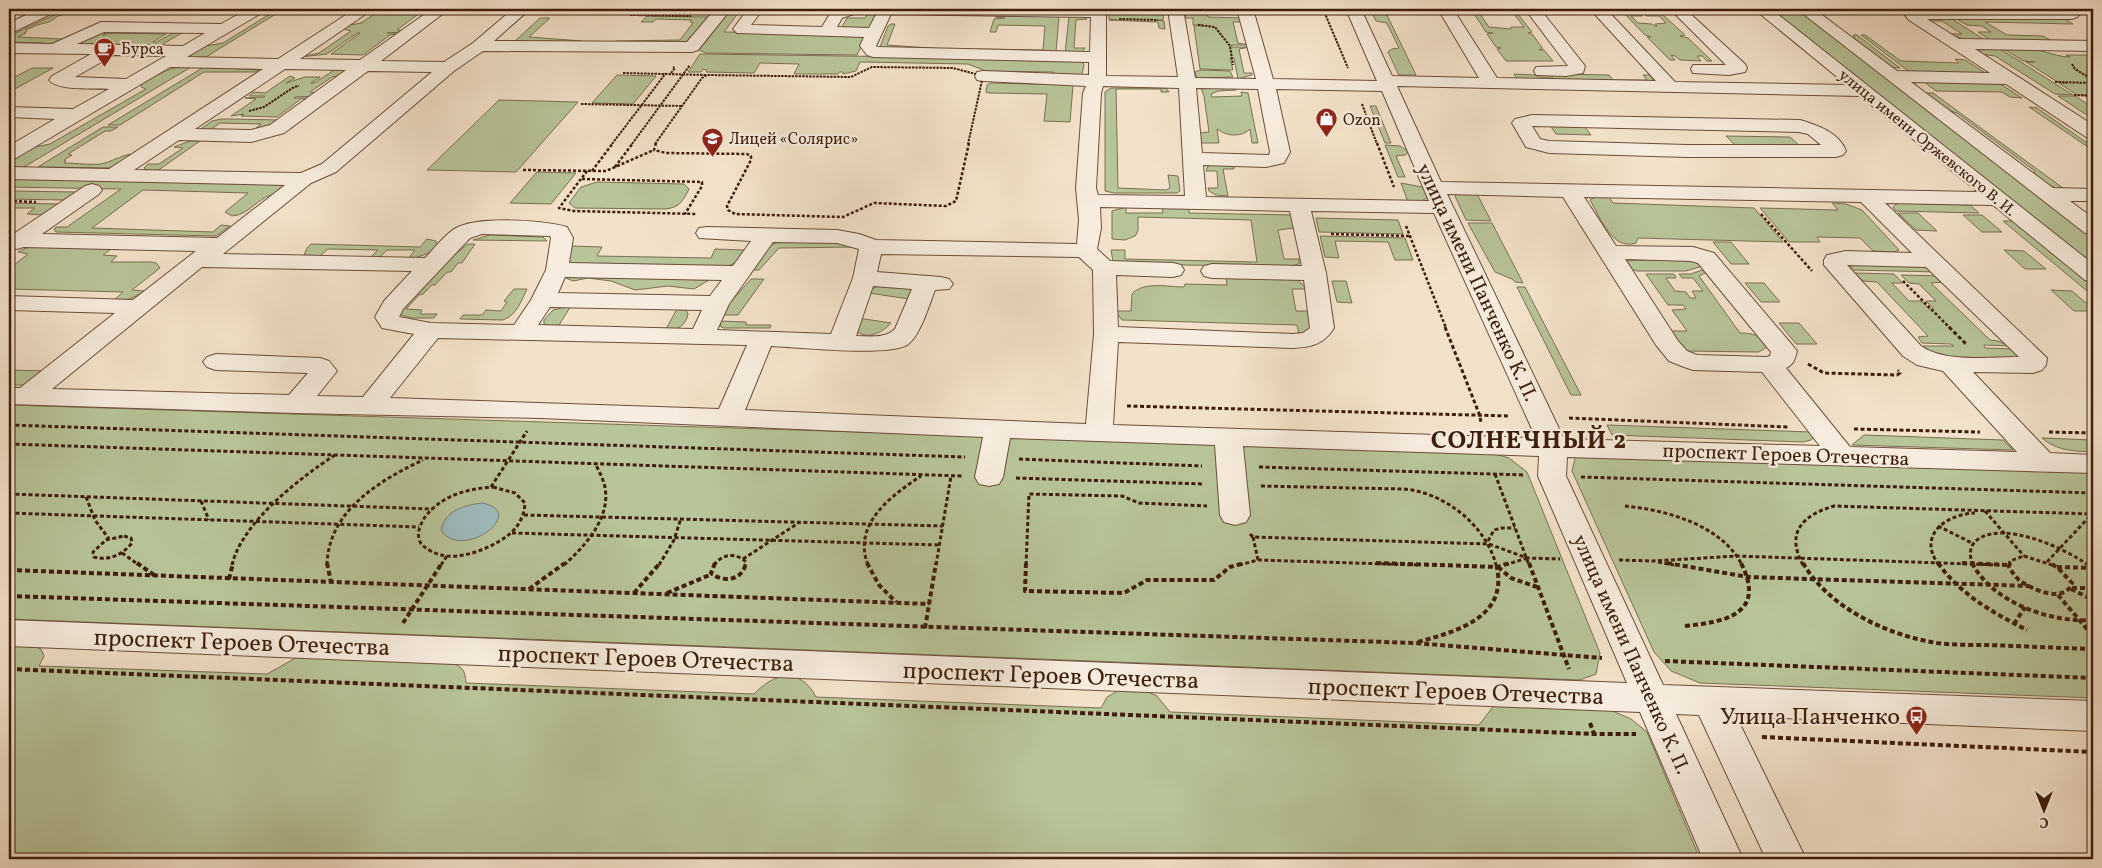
<svg xmlns="http://www.w3.org/2000/svg" width="2102" height="868" viewBox="0 0 2102 868" font-family="Vollkorn,serif">
<style>
.green{fill:#b8c499;stroke:#7b7152}
.water{fill:#9ebcbf;stroke:#787d77}
.lines{fill:none;stroke-linecap:round;stroke-linejoin:round}
.minor-casing{stroke:#6b4f3b;stroke-width:2}
.path-far3{stroke:#3e1e0b;stroke-width:2;stroke-dasharray:2.5 1;stroke-linecap:butt}
.path-far2{stroke:#3e1e0b;stroke-width:2.5;stroke-dasharray:3 2;stroke-linecap:butt}
.path-far1{stroke:#3e1e0b;stroke-width:3;stroke-dasharray:4 2.5;stroke-linecap:butt}
.path{stroke:#3e1e0b;stroke-width:4;stroke-dasharray:5 3;stroke-linecap:butt}
.minor{fill:#f7ecdd;fill-rule:evenodd}
.labels{text-anchor:middle;stroke-width:4.5;stroke-linejoin:round;paint-order:stroke}
.far-poi-label{font-size:16px;fill:#3e1e0b;stroke:#f7ecdd;text-anchor:start}
.far-street-label{font-size:16px;fill:#3e1e0b;stroke:#f7ecdd}
.street-label{font-size:20px;fill:#3e1e0b;stroke:#f7ecdd}
.near-street-label{font-size:24px;fill:#3e1e0b;stroke:#f7ecdd}
.near-poi-label{font-size:24px;fill:#3e1e0b;stroke:#f7ecdd;text-anchor:end}
.district-label{font-size:25px;font-weight:bold;letter-spacing:1px;fill:#3e1e0b;stroke:#f7ecdd}
</style>
<rect width="100%" height="100%" fill="#f3e2ca"/>
<filter id="stains"><feTurbulence type="fractalNoise" baseFrequency=".004" numOctaves="4"/><feColorMatrix values="0 0 0 0 .2 0 0 0 0 .09 0 0 0 0 .02 0 0 0 .5 -.17"/></filter>
<radialGradient id="worn" r=".72"><stop offset=".6" stop-color="#630" stop-opacity="0"/><stop offset="1" stop-color="#630" stop-opacity=".3"/></radialGradient>
<g class="green">
<path d="M 67,9 L 80,9 L 58,16 L 49,22 L 37,25 L 26,30 L 27,31 L 24,33 L 26,33 L 18,37 L 62,39 L 51,44 L 40,45 L 44,43 L 9,42 L 9,36 Z"/>
<path d="M 278,9 L 284,9 L 201,60 L 190,58 L 191,55 L 206,46 L 223,43 Z"/>
<path d="M 382,9 L 425,9 L 397,30 L 407,31 L 405,32 L 387,33 L 404,33 L 390,35 L 363,55 L 331,54 L 360,33 L 357,33 L 327,54 L 301,57 L 319,53 L 351,31 L 343,29 L 350,25 L 361,23 Z"/>
<path d="M 557,9 L 604,9 L 600,14 L 552,13 Z"/>
<path d="M 731,9 L 741,9 L 724,32 L 867,34 L 857,55 L 706,53 L 699,50 Z"/>
<path d="M 870,9 L 879,9 L 869,31 L 840,30 L 847,18 L 865,18 Z"/>
<path d="M 1109,9 L 1154,11 L 1155,9 L 1164,9 L 1163,20 L 1157,20 L 1164,21 L 1165,29 L 1159,28 L 1158,22 L 1109,20 L 1117,20 L 1109,19 Z"/>
<path d="M 1370,9 L 1384,9 L 1416,75 L 1399,75 L 1388,52 L 1392,49 L 1399,48 L 1387,23 L 1376,21 Z"/>
<path d="M 1471,9 L 1490,9 L 1491,10 L 1477,10 L 1489,27 L 1511,29 L 1511,27 L 1524,27 L 1511,10 L 1496,9 L 1517,9 L 1514,9 L 1532,32 L 1528,33 L 1533,35 L 1543,49 L 1539,50 L 1544,50 L 1553,61 L 1506,61 L 1497,49 L 1501,48 L 1496,47 L 1487,34 L 1493,33 L 1486,32 Z"/>
<path d="M 1620,9 L 1624,9 L 1628,13 L 1640,14 L 1642,16 L 1631,16 L 1638,23 L 1652,24 L 1655,26 L 1657,26 L 1655,24 L 1666,23 L 1659,16 L 1647,16 L 1644,14 L 1662,14 L 1685,35 L 1680,36 L 1688,38 L 1712,61 L 1707,61 L 1702,56 L 1697,56 L 1701,61 L 1680,60 L 1675,56 L 1671,55 L 1675,60 L 1670,60 L 1647,37 L 1651,37 L 1645,35 Z"/>
<path d="M 1769,9 L 1798,9 L 2093,235 L 2093,269 Z"/>
<path d="M 1194,10 L 1195,14 L 1207,14 L 1208,17 L 1244,18 L 1244,22 L 1233,22 L 1238,43 L 1249,45 L 1231,45 L 1232,47 L 1250,47 L 1239,49 L 1244,73 L 1252,73 L 1252,75 L 1238,79 L 1234,58 L 1230,58 L 1233,70 L 1200,69 L 1194,26 L 1203,25 L 1193,25 L 1193,18 L 1185,18 L 1186,12 Z"/>
<path d="M 1950,15 L 2063,18 L 2073,24 L 1985,22 L 2007,35 L 2043,36 L 2052,41 L 1990,40 L 1978,32 L 1991,32 L 1982,26 L 1967,25 Z"/>
<path d="M 647,16 L 709,17 L 686,42 L 614,43 L 616,41 L 680,40 L 693,23 L 690,22 L 692,20 L 656,19 L 653,22 L 641,22 Z"/>
<path d="M 1006,16 L 1059,16 L 1056,52 L 977,51 L 977,49 L 1043,50 L 1045,26 L 998,25 L 996,32 L 990,32 L 994,19 L 1005,18 L 995,17 Z"/>
<path d="M 1069,16 L 1083,17 L 1087,19 L 1076,20 L 1074,48 L 1085,48 L 1082,52 L 1065,54 Z"/>
<path d="M 1924,17 L 1949,17 L 1985,40 L 1967,40 L 1947,34 L 1962,34 L 1942,21 L 1927,21 Z"/>
<path d="M 540,18 L 550,18 L 529,37 L 582,41 L 580,43 L 514,42 Z"/>
<path d="M 891,24 L 895,24 L 887,45 L 944,49 L 943,50 L 880,47 L 888,26 Z"/>
<path d="M 110,30 L 103,35 L 111,33 L 166,34 L 153,42 L 155,43 L 171,34 L 185,31 L 158,47 L 140,45 L 76,44 L 98,32 Z"/>
<path d="M 1853,35 L 1857,35 L 1900,68 L 1890,67 L 1853,39 L 1855,38 Z"/>
<path d="M 1861,35 L 1865,35 L 1901,61 L 1959,63 L 1955,59 L 1965,60 L 1987,74 L 1911,73 Z"/>
<path d="M 1973,49 L 2000,49 L 2073,95 L 2055,94 L 1995,56 L 1980,54 Z"/>
<path d="M 2004,49 C 2014,49 2024,48 2033,49 C 2045,51 2058,57 2070,57 L 2066,55 L 2093,55 L 2093,95 L 2077,95 L 2059,83 L 2068,83 L 2056,81 L 2026,62 L 2035,62 L 2023,61 Z"/>
<path d="M 700,54 L 1064,59 L 1079,61 L 1084,64 L 1082,75 L 1065,78 L 1052,72 L 986,71 L 968,64 L 860,62 L 856,71 L 843,74 L 843,72 L 839,72 L 838,74 L 794,74 L 799,64 L 760,63 L 754,73 L 706,72 L 707,70 L 703,69 L 701,72 L 688,72 Z"/>
<path d="M 196,64 L 19,170 L 9,169 L 9,160 L 30,148 L 50,144 L 146,89 L 141,87 L 141,84 C 162,72 170,67 196,64 Z"/>
<path d="M 204,67 L 259,70 L 256,72 L 204,72 L 120,125 L 108,125 Z"/>
<path d="M 32,68 L 53,68 L 13,90 L 15,94 L 9,98 L 9,80 Z"/>
<path d="M 336,69 L 343,70 L 345,74 L 332,77 L 310,92 L 320,93 L 316,96 L 295,97 L 294,98 L 313,98 L 301,99 L 277,117 L 241,116 L 244,114 L 231,116 L 256,99 L 245,98 L 264,97 L 265,96 L 249,96 L 254,92 L 265,93 L 290,76 L 295,78 L 286,83 L 305,77 L 320,77 L 311,83 L 314,83 Z"/>
<path d="M 1200,70 L 1230,71 L 1233,77 L 1197,78 L 1195,72 Z"/>
<path d="M 1514,74 L 1535,75 L 1538,77 L 1553,77 L 1551,74 L 1609,75 L 1613,80 L 1647,80 L 1643,75 L 1650,75 L 1654,81 L 1518,80 Z"/>
<path d="M 617,75 L 656,76 L 633,104 L 592,103 Z"/>
<path d="M 1923,81 L 1993,83 L 2002,85 L 2022,98 L 2010,97 L 2002,92 L 1936,91 Z"/>
<path d="M 991,83 L 1073,85 L 1070,122 L 1044,121 L 1047,94 L 989,93 L 986,92 L 987,85 Z"/>
<path d="M 1111,88 L 1166,88 L 1169,92 L 1161,92 L 1161,89 L 1116,89 L 1118,188 L 1166,190 L 1170,188 L 1168,175 L 1178,176 L 1180,191 L 1177,193 L 1114,193 L 1105,191 L 1105,92 Z"/>
<path d="M 1201,88 L 1236,88 L 1236,90 L 1218,91 L 1211,94 L 1212,97 L 1242,96 L 1241,92 L 1248,93 L 1258,143 L 1252,143 L 1250,129 C 1241,138 1226,136 1217,129 L 1219,143 L 1201,143 L 1200,133 L 1209,132 L 1204,96 Z"/>
<path d="M 1922,93 L 1933,93 L 2067,191 L 2050,186 L 2033,175 L 2035,171 L 1957,113 L 1944,109 Z"/>
<path d="M 2058,96 L 2075,96 L 2093,108 L 2093,119 Z"/>
<path d="M 499,100 L 578,102 L 516,172 L 427,170 Z"/>
<path d="M 1370,106 L 1376,106 L 1391,143 L 1385,143 Z"/>
<path d="M 2029,107 L 2037,108 L 2093,147 L 2088,147 Z"/>
<path d="M 221,119 L 229,119 L 280,120 L 268,128 L 250,133 L 261,124 L 220,123 L 207,132 L 201,129 L 212,121 Z"/>
<path d="M 1550,125 L 1584,126 L 1591,135 L 1556,134 Z"/>
<path d="M 103,127 L 118,127 L 111,131 L 105,131 L 68,154 L 72,155 L 64,160 L 66,161 L 64,163 C 75,163 96,166 105,163 C 115,160 124,154 134,154 L 112,168 L 38,167 Z"/>
<path d="M 1726,136 L 1790,137 L 1801,147 L 1735,145 Z"/>
<path d="M 190,141 L 200,141 L 157,171 L 146,170 L 144,168 L 148,164 L 159,164 L 183,148 L 174,147 Z"/>
<path d="M 1385,145 L 1400,146 L 1409,152 L 1405,155 L 1396,156 L 1405,177 L 1398,177 Z"/>
<path d="M 1212,165 L 1234,165 L 1234,169 L 1223,169 L 1228,196 L 1216,195 L 1209,191 L 1208,188 L 1218,188 L 1217,171 L 1206,171 L 1208,166 Z"/>
<path d="M 537,172 L 576,173 L 551,204 L 510,203 Z"/>
<path d="M 20,177 L 278,183 L 282,185 L 283,189 L 278,194 C 259,194 251,215 232,216 L 225,212 L 248,193 L 143,190 L 92,228 L 213,232 L 221,225 L 230,226 L 216,236 L 56,232 L 54,230 L 56,227 L 67,227 L 121,189 L 9,187 L 9,185 Z"/>
<path d="M 597,182 L 684,184 L 689,189 C 683,201 680,207 666,209 L 575,208 L 569,203 L 581,187 Z"/>
<path d="M 1401,183 L 1422,187 L 1429,197 L 1419,202 L 1408,202 Z"/>
<path d="M 9,191 L 77,192 L 65,200 L 9,199 Z"/>
<path d="M 1476,192 L 1491,221 L 1466,220 L 1455,196 L 1457,194 Z"/>
<path d="M 1595,197 L 1609,197 L 1613,203 L 1754,208 L 1783,242 L 1638,238 L 1636,243 C 1612,251 1600,217 1590,200 Z"/>
<path d="M 9,203 L 60,204 L 44,215 L 27,214 L 35,208 L 9,208 Z"/>
<path d="M 1832,203 L 1846,204 L 1862,210 L 1899,250 L 1894,252 L 1873,251 L 1860,238 L 1817,237 L 1820,242 L 1789,242 L 1760,208 L 1838,210 Z"/>
<path d="M 1903,203 L 1970,205 L 1979,213 L 1896,211 L 1893,207 L 1896,204 Z"/>
<path d="M 1162,206 L 1189,207 L 1189,213 L 1292,215 L 1294,228 L 1278,230 L 1284,259 L 1299,259 L 1299,264 L 1286,267 L 1136,264 L 1113,261 L 1111,250 L 1125,250 L 1125,259 L 1257,262 L 1251,220 L 1138,217 L 1138,231 L 1135,236 L 1125,240 L 1112,239 L 1112,211 L 1126,207 L 1126,213 L 1163,213 Z"/>
<path d="M 1898,213 L 1918,213 L 1937,231 L 1916,230 Z"/>
<path d="M 1963,215 L 1982,215 L 2002,232 L 1982,232 Z"/>
<path d="M 1316,218 L 1398,220 L 1403,234 L 1319,232 Z"/>
<path d="M 2003,221 L 2017,221 L 2093,284 L 2093,296 Z"/>
<path d="M 1468,223 L 1492,223 L 1523,283 L 1515,282 L 1512,279 L 1495,272 Z"/>
<path d="M 490,235 L 543,237 L 547,241 L 473,240 Z"/>
<path d="M 1320,236 L 1405,238 L 1413,260 L 1395,260 L 1388,242 L 1335,241 L 1339,258 L 1325,257 Z"/>
<path d="M 427,239 L 436,241 L 437,246 C 428,255 419,257 408,259 L 415,250 L 387,250 L 379,258 L 371,257 L 378,250 L 328,249 L 320,256 L 304,255 L 307,248 L 311,244 L 420,247 Z"/>
<path d="M 784,240 L 841,241 L 857,247 L 779,248 L 759,270 L 748,270 C 759,257 767,244 784,240 Z"/>
<path d="M 1713,242 L 1731,242 L 1749,264 L 1731,264 Z"/>
<path d="M 468,244 L 475,244 L 462,263 L 458,263 L 451,272 L 447,272 L 435,285 L 432,285 L 423,294 L 419,295 L 406,309 L 422,310 L 420,314 L 437,314 L 434,318 L 412,318 L 401,315 L 400,312 L 446,261 Z"/>
<path d="M 572,246 L 602,247 L 597,256 L 711,258 L 715,249 L 744,250 L 737,262 L 723,268 L 571,263 L 567,260 Z"/>
<path d="M 28,247 L 114,247 L 103,255 L 117,256 L 111,262 L 151,262 L 156,263 L 160,268 L 132,290 L 144,291 C 135,298 125,301 113,301 L 123,292 L 9,289 L 9,269 L 28,254 L 18,252 Z"/>
<path d="M 2004,250 L 2024,251 L 2046,269 L 2025,269 Z"/>
<path d="M 1680,258 L 1706,265 L 1686,271 L 1637,271 L 1631,269 L 1624,261 Z"/>
<path d="M 1849,264 L 1922,265 L 1938,272 L 1852,270 Z"/>
<path d="M 1708,268 L 1707,272 L 1699,276 L 1740,333 C 1752,333 1761,335 1767,347 L 1759,352 L 1683,351 L 1671,331 L 1687,331 L 1672,310 L 1686,309 L 1683,305 L 1668,305 L 1646,274 L 1674,274 L 1676,278 L 1666,278 L 1675,291 L 1686,292 L 1690,298 L 1696,298 L 1692,291 L 1703,291 L 1693,278 L 1682,278 L 1679,274 L 1691,274 Z"/>
<path d="M 1855,273 L 1894,274 L 1903,283 L 1892,283 L 1909,301 L 1921,301 L 1929,309 L 1934,309 L 1926,301 L 1936,301 L 1919,284 L 1909,283 L 1901,275 L 1941,276 L 1945,282 L 1931,283 L 1990,340 L 1998,341 L 2010,346 L 1984,345 L 1985,348 L 2015,349 L 2020,358 L 1939,357 L 1929,352 L 1923,346 L 1954,346 L 1951,344 L 1922,343 L 1918,337 L 1928,336 L 1877,282 L 1863,281 Z"/>
<path d="M 1226,276 L 1296,279 L 1308,289 L 1292,289 L 1296,311 L 1313,311 L 1313,330 L 1299,335 L 1297,325 L 1122,320 L 1115,311 L 1131,311 L 1132,294 C 1143,281 1169,287 1184,287 L 1185,284 L 1227,285 Z"/>
<path d="M 567,277 L 582,277 L 709,280 L 694,289 L 668,286 L 635,290 L 611,281 L 588,278 L 573,281 L 566,278 Z"/>
<path d="M 751,279 L 764,279 L 738,315 L 719,315 Z"/>
<path d="M 1332,281 L 1346,281 L 1352,303 L 1337,302 Z"/>
<path d="M 884,283 L 911,289 L 912,294 L 909,299 L 869,293 L 872,289 Z"/>
<path d="M 1745,283 L 1764,283 L 1780,302 L 1761,302 Z"/>
<path d="M 1517,287 L 1525,287 L 1581,395 L 1571,395 Z"/>
<path d="M 514,289 L 527,289 C 521,301 517,315 503,320 L 460,319 L 463,315 L 482,315 L 486,310 L 501,311 L 507,302 L 504,301 Z"/>
<path d="M 2051,290 L 2072,291 L 2093,309 L 2093,311 L 2074,311 Z"/>
<path d="M 571,306 L 557,328 L 544,324 L 544,320 L 553,310 Z"/>
<path d="M 677,309 L 686,310 L 688,314 C 686,326 677,330 665,331 Z"/>
<path d="M 858,318 L 891,323 C 882,333 866,341 855,330 Z"/>
<path d="M 720,321 L 746,322 L 746,325 L 771,325 L 770,328 L 724,328 L 721,327 Z"/>
<path d="M 1779,323 L 1799,323 L 1817,344 L 1796,344 Z"/>
<path d="M 9,370 L 47,371 L 30,385 L 9,385 Z"/>
<path d="M 9,405 L 1488,452 L 1509,458 L 1527,472 L 1600,653 L 1596,674 L 1580,680 L 9,619 Z"/>
<path d="M 1607,425 L 1811,432 L 1814,437 L 1811,440 L 1803,442 L 1612,435 Z"/>
<path d="M 1864,435 L 2003,440 L 2013,450 L 1852,445 Z"/>
<path d="M 2042,438 L 2093,440 L 2093,452 C 2074,451 2057,451 2042,438 Z"/>
<path d="M 1590,453 L 2093,470 L 2093,698 L 1700,683 L 1671,671 L 1654,652 L 1572,471 L 1575,458 Z"/>
<path d="M 28,644 L 41,649 L 44,656 L 39,666 L 267,674 L 301,655 L 449,662 C 462,666 465,669 466,683 L 754,694 C 775,672 800,667 816,697 L 1101,708 L 1107,697 L 1121,689 L 1141,689 L 1157,696 L 1170,712 L 1479,725 L 1495,704 L 1608,709 L 1631,719 L 1647,732 L 1700,859 L 9,859 L 9,645 Z"/>
</g>
<path class="water" d="M 482,503 C 530,512 461,562 441,530 C 445,510 465,505 482,503 Z"/>
<g class="lines">
<defs>
<g id="minor">
<path d="M 39,9 L 58,9 L 55,12 L 9,34 L 9,23 Z"/>
<path d="M 248,9 L 266,9 L 263,12 L 187,57 L 278,59 L 355,9 L 373,9 L 300,59 L 360,60 L 432,9 L 449,9 L 381,61 L 444,62 L 473,43 L 513,9 L 530,9 L 494,41 L 687,42 L 715,9 L 731,9 L 698,50 L 692,52 L 483,51 L 454,71 L 336,172 L 311,183 L 223,254 L 425,258 C 434,249 445,234 456,228 C 478,216 542,220 567,227 L 573,238 L 569,263 L 733,266 L 751,241 L 699,238 L 696,233 L 699,228 L 707,227 L 837,230 L 859,234 L 876,240 L 1077,244 L 1079,220 L 1076,188 L 1083,93 L 1086,86 L 983,81 L 977,80 L 975,76 L 977,72 L 983,71 L 1089,75 L 1089,62 L 873,57 L 867,55 L 860,46 L 864,37 L 737,33 L 733,29 L 748,9 L 763,9 L 751,25 L 822,27 L 831,12 L 840,9 L 862,9 L 860,12 L 842,18 L 837,27 L 869,28 L 879,9 L 1106,9 L 1106,76 L 1178,77 L 1168,9 L 1183,9 L 1195,78 L 1256,79 L 1237,9 L 1253,9 L 1273,79 L 1377,81 L 1346,9 L 1361,9 L 1392,76 L 1479,78 L 1438,9 L 1453,9 L 1497,78 L 1656,81 L 1590,9 L 1606,9 L 1675,82 L 1847,85 L 1754,9 L 1771,9 L 2093,264 L 2093,282 L 2085,280 L 1993,205 L 1885,203 L 2047,358 L 2046,365 L 2042,370 L 2033,373 L 1973,372 L 2050,453 L 2093,455 L 2093,473 L 1567,457 L 1566,476 L 1663,685 L 2093,701 L 2093,731 L 1736,716 L 1806,859 L 1766,859 L 1699,715 L 1676,714 L 1743,859 L 1703,859 L 1640,712 L 9,646 L 9,620 L 1627,683 L 1538,476 L 1539,456 L 1243,446 L 1250,515 L 1246,522 L 1235,525 L 1224,522 L 1220,515 L 1215,445 L 1010,438 L 1003,477 L 999,484 L 989,486 L 979,484 L 975,477 L 983,437 L 540,418 L 295,413 L 9,404 L 9,388 L 20,388 L 115,313 L 9,310 L 9,296 L 133,300 L 196,251 L 24,247 L 16,249 L 9,247 L 9,237 L 85,186 L 92,184 L 99,186 L 102,190 L 99,194 L 42,234 L 217,238 L 285,185 L 9,179 L 9,167 L 109,169 L 263,69 L 170,67 L 16,158 L 9,160 L 9,146 L 55,119 L 9,117 L 9,107 L 73,109 L 109,89 C 95,88 57,91 49,80 L 52,76 L 91,54 L 9,53 L 9,43 L 52,44 L 101,22 L 221,24 ZM 891,14 L 1091,17 L 1090,52 L 878,47 L 876,46 ZM 104,32 L 205,33 L 183,46 L 77,44 ZM 114,55 L 166,56 L 126,79 L 75,77 ZM 285,69 L 346,70 L 270,125 L 251,130 L 195,129 ZM 368,71 L 432,72 L 322,164 L 301,173 L 134,170 L 179,140 L 251,142 L 284,133 ZM 1103,86 L 1179,88 L 1185,196 L 1098,195 L 1096,188 L 1101,93 ZM 1397,86 L 1860,96 L 1978,192 L 1441,182 ZM 1196,88 L 1258,89 L 1270,152 L 1269,155 L 1202,153 ZM 1276,89 L 1382,91 L 1429,201 L 1206,197 L 1203,165 L 1266,167 L 1284,163 L 1290,152 ZM 1447,194 L 1563,197 L 1656,345 L 1669,361 L 1684,367 L 1693,370 L 1762,372 L 1820,446 L 1564,439 ZM 1584,197 L 1861,202 L 1912,253 L 1846,251 L 1827,255 L 1824,260 L 1824,265 L 1903,356 L 1917,365 L 1943,371 L 2017,452 L 1850,447 L 1786,368 C 1794,364 1795,359 1797,351 L 1793,346 L 1714,253 L 1693,247 L 1616,246 ZM 1100,207 L 1290,211 L 1302,266 L 1212,264 L 1204,266 L 1201,271 L 1204,276 L 1212,278 L 1304,280 L 1310,328 L 1303,333 L 1293,334 L 1118,327 L 1116,275 L 1173,277 L 1181,275 L 1184,270 L 1181,265 L 1173,263 L 1110,261 L 1097,249 L 1101,228 ZM 1311,211 L 1434,213 L 1536,438 L 1113,425 L 1118,342 L 1293,348 C 1312,347 1324,344 1334,328 L 1326,273 ZM 482,234 L 550,236 L 551,238 L 546,270 L 531,300 L 514,325 L 431,323 L 399,317 L 403,309 L 470,238 ZM 773,242 L 837,243 L 859,249 L 853,278 L 831,334 L 717,330 L 729,304 ZM 881,254 L 1079,257 L 1093,270 L 1094,334 L 1086,424 L 745,410 L 771,346 C 798,347 887,357 907,345 C 920,337 929,305 935,290 L 949,289 L 953,284 L 949,279 L 941,277 L 877,272 ZM 1625,259 L 1691,261 L 1698,263 L 1771,352 L 1770,356 L 1767,357 L 1697,355 L 1687,351 L 1678,341 ZM 1847,265 L 1926,267 L 2019,357 C 1990,357 1945,363 1921,346 ZM 202,267 L 412,271 L 384,301 L 375,317 L 382,328 L 414,334 L 363,397 L 317,396 L 337,371 L 329,361 L 320,358 L 216,354 L 207,357 L 203,362 L 207,367 L 216,370 L 308,373 L 289,395 L 52,389 ZM 565,277 L 722,280 L 710,296 L 558,293 ZM 873,286 L 912,289 L 895,329 C 885,339 869,336 856,336 ZM 550,307 L 702,310 L 693,329 L 538,325 ZM 438,338 L 747,345 L 719,409 L 390,398 Z"/>
<path d="M 1525,9 L 1540,9 L 1585,66 L 1583,73 L 1566,76 L 1536,75 L 1534,71 L 1536,67 L 1568,66 Z"/>
<path d="M 1670,9 L 1685,9 L 1745,64 L 1747,68 L 1745,72 L 1729,75 L 1693,73 L 1691,69 L 1693,65 L 1726,65 Z"/>
<path d="M 1797,9 L 1814,9 L 1897,71 L 1990,73 L 1909,20 L 1904,14 L 1907,11 L 2077,11 L 2080,14 L 2077,17 L 2072,19 L 1927,19 L 1959,39 L 2093,41 L 2093,51 L 1975,49 L 2093,125 L 2093,139 L 2086,137 L 2006,84 L 1911,82 L 2053,188 L 2093,189 L 2093,201 L 2070,201 L 2093,218 L 2093,234 L 2085,233 Z"/>
<path d="M 1532,115 L 1800,120 C 1817,125 1840,133 1846,151 L 1843,155 L 1836,157 L 1687,157 L 1549,153 L 1526,147 L 1512,123 L 1515,119 ZM 1532,126 L 1799,132 L 1808,134 L 1821,145 L 1687,145 L 1549,141 L 1540,139 Z"/>
</g>
</defs>
<use href="#minor" class="minor-casing"/>
<g class="path-far3">
<path d="M 1323,9 L 1348,68"/>
<path d="M 630,15 L 691,16"/>
<path d="M 1119,19 L 1158,20"/>
<path d="M 1198,25 L 1215,27 L 1230,46 L 1233,65"/>
<path d="M 2072,64 L 2075,69 L 2093,80"/>
<path d="M 623,73 L 707,75"/>
<path d="M 671,73 L 675,68 L 673,67"/>
<path d="M 2055,82 L 2093,83"/>
<path d="M 2074,95 L 2093,96"/>
<path d="M 581,104 L 682,106"/>
<path d="M 1362,104 L 1377,144"/>
<path d="M 249,111 L 264,107 L 294,87 L 299,86"/>
<path d="M 612,144 L 666,73"/>
<path d="M 632,144 L 690,65"/>
<path d="M 655,144 L 702,78 L 707,75 L 851,77 L 872,67 L 953,68 L 983,76 L 968,144"/>
</g>
<g class="path-far2">
<path d="M 656,143 L 654,150 L 666,153 L 747,154 L 751,156 L 751,160 L 727,206 L 728,210 L 735,214 L 843,217 L 874,203 L 946,206 L 956,201 L 969,143"/>
<path d="M 1377,143 L 1394,187"/>
<path d="M 615,167 L 633,143"/>
<path d="M 523,170 L 606,171 L 654,150"/>
<path d="M 587,171 L 559,208 L 574,211 L 697,214"/>
<path d="M 592,171 L 613,143"/>
<path d="M 582,179 L 702,182 L 702,186 L 685,214"/>
<path d="M 9,201 L 36,202"/>
<path d="M 1761,214 L 1812,271"/>
<path d="M 1406,226 L 1446,328"/>
<path d="M 1331,234 L 1410,236"/>
<path d="M 1903,281 L 1950,328"/>
</g>
<g class="path-far1">
<path d="M 1445,327 L 1480,416 L 1481,423"/>
<path d="M 1949,327 L 1966,344"/>
<path d="M 1808,364 L 1824,373 L 1897,375 L 1900,373 L 1898,370"/>
<path d="M 1127,406 L 1510,416"/>
<path d="M 1569,418 L 1788,427"/>
<path d="M 9,425 L 965,457"/>
<path d="M 1854,429 L 1980,432"/>
<path d="M 2049,432 L 2093,433"/>
<path d="M 9,444 L 962,476"/>
<path d="M 1019,459 L 1202,466"/>
<path d="M 1259,467 L 1525,475"/>
<path d="M 1495,474 L 1529,565"/>
<path d="M 1581,477 L 2093,493"/>
<path d="M 1016,478 L 1204,484"/>
<path d="M 1261,486 L 1402,489 C 1443,491 1486,525 1496,565"/>
<path d="M 491,487 L 527,431"/>
<path d="M 493,487 L 515,493 L 525,503 C 524,521 514,533 498,542 C 478,553 450,563 429,550 C 424,547 420,544 419,539 C 417,531 421,523 425,517 C 442,495 467,489 493,487 Z"/>
<path d="M 9,494 L 432,509"/>
<path d="M 86,497 L 95,520 L 109,539"/>
<path d="M 201,501 L 209,520"/>
<path d="M 1625,506 C 1666,510 1722,525 1742,565"/>
<path d="M 1985,511 L 2024,556"/>
<path d="M 9,513 L 419,527"/>
<path d="M 524,515 L 943,526"/>
<path d="M 1938,526 L 1974,544"/>
<path d="M 512,533 L 939,545"/>
<path d="M 1250,534 L 1253,537 L 1489,544 L 1527,558 L 1560,559"/>
<path d="M 124,536 L 131,538 L 132,543 C 122,555 109,561 94,557 L 93,552 L 106,540 Z"/>
<path d="M 1253,537 L 1258,560"/>
<path d="M 1488,541 L 1494,530 L 1502,528 L 1515,528"/>
<path d="M 122,553 L 139,565"/>
<path d="M 2024,556 L 2052,565"/>
<path d="M 743,559 L 800,522"/>
<path d="M 1619,560 L 1653,561 L 1737,556 L 2000,565"/>
<path d="M 1658,562 L 1674,565"/>
<path d="M 2047,562 L 2091,515"/>
<path d="M 232,565 C 242,522 300,478 335,455"/>
<path d="M 327,565 C 328,511 380,480 423,460"/>
<path d="M 441,565 L 447,556"/>
<path d="M 564,565 C 586,545 613,516 604,483 C 602,477 599,471 596,465"/>
<path d="M 659,565 L 674,540 L 681,518"/>
<path d="M 714,565 C 722,554 736,552 746,562 L 745,565"/>
<path d="M 868,565 C 852,524 891,496 921,476"/>
<path d="M 936,565 L 951,476"/>
<path d="M 1026,565 L 1029,494 L 1122,496 L 1139,503 L 1207,506"/>
<path d="M 1239,565 L 1258,560 L 1419,565"/>
<path d="M 1505,565 L 1527,558"/>
<path d="M 1803,565 C 1785,532 1803,515 1834,506 L 2093,514"/>
<path d="M 1939,565 C 1916,535 1947,514 1975,513"/>
<path d="M 1973,565 C 1969,556 1969,546 1977,540 C 2003,520 2065,548 2088,565"/>
<path d="M 2009,565 L 2010,561 L 2024,556"/>
</g>
<g class="path">
<path d="M 137,563 L 154,575"/>
<path d="M 327,563 L 331,582"/>
<path d="M 715,563 L 711,573 C 723,583 742,581 746,563"/>
<path d="M 867,563 L 879,585 L 896,602"/>
<path d="M 1026,563 L 1025,591 L 1124,593 L 1147,580 L 1214,580 L 1230,567 L 1244,563"/>
<path d="M 1376,563 L 1498,567 L 1509,563"/>
<path d="M 1529,563 L 1569,669"/>
<path d="M 1667,563 L 1748,577 L 2029,586"/>
<path d="M 1803,563 C 1829,608 1887,635 1937,643 C 1953,645 1970,645 1986,645 C 2022,646 2057,648 2093,649"/>
<path d="M 1938,563 C 1960,594 1993,613 2027,630"/>
<path d="M 1962,563 L 2009,565"/>
<path d="M 1972,563 C 1993,603 2051,623 2093,620"/>
<path d="M 2010,563 L 2009,567 C 2012,572 2015,576 2019,580 C 2032,590 2065,604 2072,583 L 2058,568 L 2050,563"/>
<path d="M 2087,563 L 2093,568"/>
<path d="M 1498,567 L 1511,578 L 1537,587"/>
<path d="M 2057,567 L 2093,568"/>
<path d="M 9,570 L 929,604"/>
<path d="M 229,579 L 233,563"/>
<path d="M 2072,588 L 2093,588"/>
<path d="M 529,589 L 565,563"/>
<path d="M 2071,589 L 2093,600"/>
<path d="M 634,593 L 660,563"/>
<path d="M 667,593 L 712,574"/>
<path d="M 2058,595 L 2093,636"/>
<path d="M 9,596 L 1415,643 L 1602,658"/>
<path d="M 403,623 L 442,563"/>
<path d="M 2014,624 L 2025,607"/>
<path d="M 1685,626 C 1725,622 1767,614 1741,563"/>
<path d="M 925,628 L 936,563"/>
<path d="M 1418,642 C 1458,631 1510,617 1496,563"/>
<path d="M 1665,661 L 2093,678"/>
<path d="M 9,669 L 1594,734 L 1636,734"/>
<path d="M 1590,723 L 1594,734"/>
<path d="M 1762,737 L 2093,752"/>
</g>
<use href="#minor" class="minor"/>
</g>
<defs>
<symbol id="cafe-pin" viewBox="-11 -11 22 30"><path d="M0 17L-7.5 6A9.5 9.5 0 1 1 7.5 6Z" fill="#8f2418" stroke="#f7ecdd"/><path d="M-5.5-4.5H6V0H3Q3 3.5 0 3.5H-2.5Q-5.5 3.5-5.5 0ZM3-3.2v2h1.7v-2ZM-6 4.5H4V6H-6Z" fill="#fff"/></symbol>
<symbol id="shop-pin" viewBox="-11 -11 22 30"><path d="M0 17L-7.5 6A9.5 9.5 0 1 1 7.5 6Z" fill="#8f2418" stroke="#f7ecdd"/><path d="M-5-2.5h2.3a2.7 3.5 0 0 1 5.4 0H5L5.5 6h-11ZM-1.5-2.5h3a1.5 2.3 0 0 0-3 0Z" fill="#fff"/></symbol>
<symbol id="school-pin" viewBox="-11 -11 22 30"><path d="M0 17L-7.5 6A9.5 9.5 0 1 1 7.5 6Z" fill="#8f2418" stroke="#f7ecdd"/><path d="M0-5L7-2L0 1L-7-2ZM-4 1L0 2.5L4 1V4Q0 6-4 4Z" fill="#fff"/></symbol>
<symbol id="bus-pin" viewBox="-11 -11 22 30"><path d="M0 17L-7.5 6A9.5 9.5 0 1 1 7.5 6Z" fill="#8f2418" stroke="#f7ecdd"/><path d="M-5-6H5V4H4V6H2V4H-2V6H-4V4H-5ZM-3.5-4V0h7V-4ZM-3.5 1.2v1.5H-2V1.2ZM2 1.2v1.5H3.5V1.2Z" fill="#fff"/></symbol>
</defs>
<g fill-rule="evenodd">
<use href="#cafe-pin" x="92" y="36" width="25" height="34"/>
<use href="#shop-pin" x="1314" y="106" width="25" height="34"/>
<use href="#school-pin" x="700" y="126" width="25" height="34"/>
<use href="#bus-pin" x="1904" y="704" width="25" height="34"/>
</g>
<g class="labels">
<g class="far-poi-label">
<text x="121" y="54">Бурса</text>
<text x="1343" y="125">Ozon</text>
<text x="729" y="144">Лицей «Солярис»</text>
</g>
<g class="far-street-label">
<text transform="translate(1928 142) rotate(39)" y="6">улица имени Оржевского В. И.</text>
</g>
<g class="street-label">
<text transform="translate(1478 282) rotate(65)" y="7">улица имени Панченко К. П.</text>
<text transform="translate(1786 454) rotate(2)" y="7">проспект Героев Отечества</text>
<text transform="translate(1632 654) rotate(66)" y="7">улица имени Панченко К. П.</text>
</g>
<g class="near-street-label">
<text transform="translate(242 642) rotate(2)" y="8">проспект Героев Отечества</text>
<text transform="translate(646 658) rotate(2)" y="8">проспект Героев Отечества</text>
<text transform="translate(1051 675) rotate(2)" y="8">проспект Героев Отечества</text>
<text transform="translate(1456 691) rotate(2)" y="8">проспект Героев Отечества</text>
</g>
<g class="near-poi-label">
<text x="1900" y="724">Улица Панченко</text>
</g>
<g class="district-label">
<text x="1529" y="448">СОЛНЕЧНЫЙ 2</text>
</g>
</g>
<rect width="2102" height="868" fill="none" stroke="#f3e2ca" stroke-width="30"/>
<rect x="10" y="10" width="2082" height="848" fill="none" stroke="#3e1e0b" stroke-width="2.5"/>
<rect x="15" y="15" width="2072" height="838" fill="none" stroke="#3e1e0b"/>
<g transform="translate(2044 810) rotate(180)" stroke="#f7ecdd" stroke-width="4" paint-order="stroke">
<path d="M0-4L9 19L0 12L-9 19Z" fill="#3e1e0b"/>
<text y="-8" font-size="14" font-weight="bold" text-anchor="middle" fill="#3e1e0b">С</text>
</g>
<rect width="100%" height="100%" filter="url(#stains)"/>
<rect width="100%" height="100%" fill="url(#worn)"/>
</svg>
